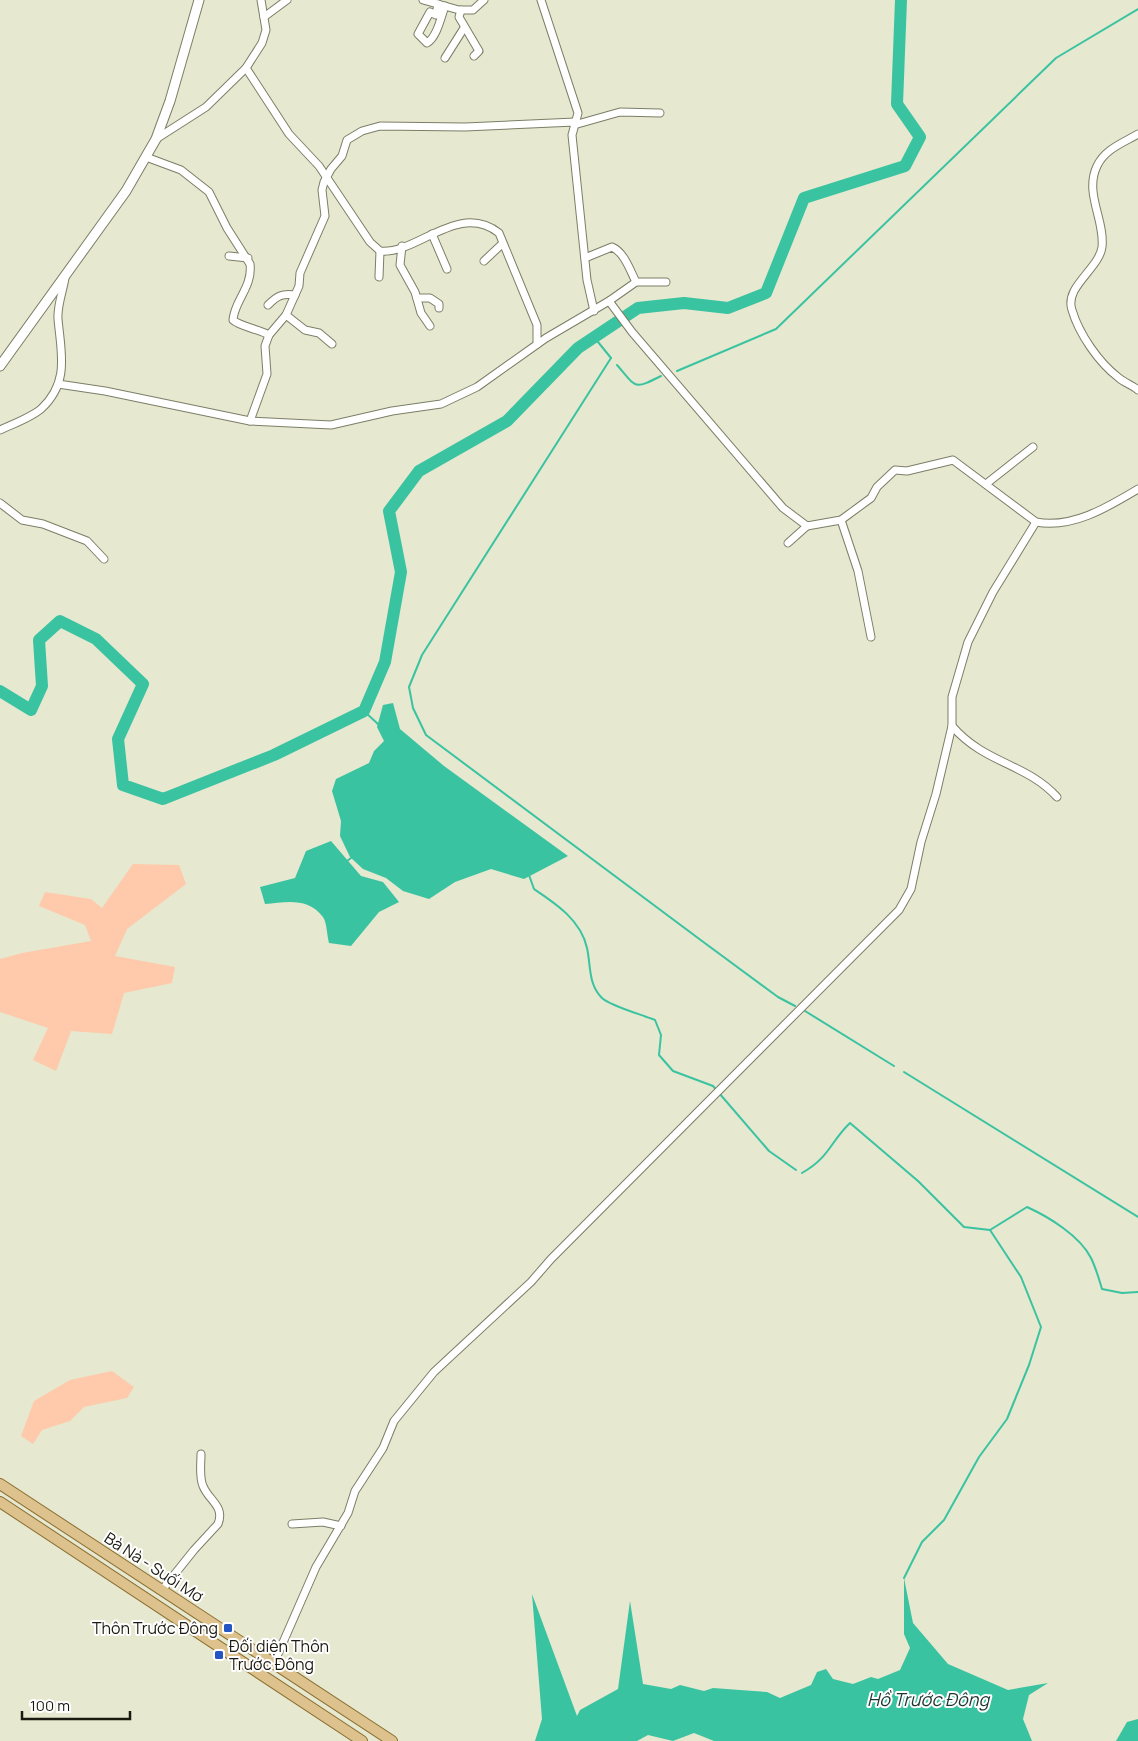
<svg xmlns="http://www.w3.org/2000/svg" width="1138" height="1741" viewBox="0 0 1138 1741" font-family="Manrope,sans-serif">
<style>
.green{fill:#fecaab}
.water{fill:#3ac3a1}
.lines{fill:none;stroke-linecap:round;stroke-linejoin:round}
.stream{stroke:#3ac3a1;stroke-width:2}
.river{stroke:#3ac3a1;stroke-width:12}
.street-casing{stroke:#7c7e67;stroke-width:9}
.secondary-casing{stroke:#7c7e67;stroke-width:11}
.primary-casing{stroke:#8a6d30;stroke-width:12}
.street{stroke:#fff;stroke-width:7}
.secondary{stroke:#fff;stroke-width:9}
.primary{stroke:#ddc28d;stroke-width:10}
.poi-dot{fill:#2355c3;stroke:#fff;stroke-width:2}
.labels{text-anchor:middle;stroke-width:4;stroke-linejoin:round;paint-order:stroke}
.street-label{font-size:16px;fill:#1a1a11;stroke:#fff}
.poi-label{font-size:16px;fill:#1a1a11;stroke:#fff;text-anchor:end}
.water-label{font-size:18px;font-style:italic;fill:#1f362f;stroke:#fff}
</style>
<rect width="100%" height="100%" fill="#e6e8cf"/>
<g class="green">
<path d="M 133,864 L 179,865 L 186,884 L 127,929 L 115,956 L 175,967 L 172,983 L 124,993 L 112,1034 L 71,1031 L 56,1071 L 33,1060 L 48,1028 L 0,1012 L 0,959 L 22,953 L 91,941 L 85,925 L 39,906 L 45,892 L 91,899 L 102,908 Z"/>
<path d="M 112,1371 L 134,1387 L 127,1398 L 84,1407 L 70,1421 L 42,1430 L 33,1444 L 21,1436 L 34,1401 L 70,1380 Z"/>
</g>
<g class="water">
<path d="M 393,703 L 400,729 L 444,766 L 568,856 L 524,879 L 491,869 L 455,882 L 429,899 L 403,891 L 386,878 L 363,869 L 350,857 L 340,836 L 341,821 L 332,791 L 336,779 L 369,763 L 374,751 L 384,741 L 377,727 L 383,705 Z"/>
<path d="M 331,841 L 361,876 L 383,882 L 399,902 L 379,912 L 351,946 L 329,943 C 327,936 327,923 323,917 C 308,897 286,902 265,904 L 260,887 L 295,878 L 306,851 Z"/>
<path d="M 904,1578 L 913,1623 L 948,1664 L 1008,1690 L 1048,1683 L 1029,1695 L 1023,1719 L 1032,1741 L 714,1741 L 694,1733 L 673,1741 L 648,1735 L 637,1741 L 535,1741 L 542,1719 L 532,1594 L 577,1716 L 580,1710 L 618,1689 L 630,1601 L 643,1684 L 671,1689 L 680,1685 L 704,1691 L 713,1688 L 767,1692 L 780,1698 L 811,1685 L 817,1672 L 826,1669 L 833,1679 L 853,1684 L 871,1677 L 878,1679 L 900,1670 L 910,1648 L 904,1634 Z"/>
<path d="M 1138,1719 L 1138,1741 L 1116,1741 L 1127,1722 Z"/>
</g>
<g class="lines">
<g class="stream">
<path d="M 594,337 L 611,358"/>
<path d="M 611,358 L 422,655 L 409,687 L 413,708 L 426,735 L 702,941 L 778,997 L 795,1006"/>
<path d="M 617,365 C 637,388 633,390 661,376"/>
<path d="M 677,371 L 776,329 L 1056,58 L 1138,9"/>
<path d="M 364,711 L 379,725"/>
<path d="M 347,861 L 351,858"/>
<path d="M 529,875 L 534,889 C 555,903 581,920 587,948 C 591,966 588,984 602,998 C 610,1006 643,1015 655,1020 L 661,1035 L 659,1055 L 673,1071 L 713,1086 L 769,1151 L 796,1170"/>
<path d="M 805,1011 L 894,1066"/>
<path d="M 904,1072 L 1138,1217"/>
<path d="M 802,1173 C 830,1157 830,1142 850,1123 L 918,1181 L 964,1227 L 990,1230 L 1027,1207 C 1049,1217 1080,1236 1091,1258 C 1096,1268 1099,1279 1102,1289 L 1122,1293 L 1138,1292"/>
<path d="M 904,1578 L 922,1542 L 944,1520 L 979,1457 L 1007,1419 L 1029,1365 L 1041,1327 L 1021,1277 L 990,1230"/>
</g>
<path class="river" d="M 0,691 L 31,710 L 42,686 L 39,640 L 60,621 L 96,639 L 143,684 L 118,739 L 123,785 L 163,799 L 274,755 L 364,711 L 385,662 L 401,572 L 389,511 L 419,471 L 507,421 L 578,348 L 638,308 L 684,303 L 728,308 L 766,293 L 804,198 L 905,166 L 920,137 L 897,104 L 901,0"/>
<defs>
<g id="street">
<path d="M 423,0 L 459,10 L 473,10 L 484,0"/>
<path d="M 541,0 L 578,113 L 572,135 L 587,280 L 594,311"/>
<path d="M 438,4 L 436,15 L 430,12 L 418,34 L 427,43 C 437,37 441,17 445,6"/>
<path d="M 461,10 L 459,17 L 479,51 L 474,56"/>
<path d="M 264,17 L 287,0"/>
<path d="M 445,58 L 464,28"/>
<path d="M 246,68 L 289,134 L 319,166 L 370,242 L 380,251 C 417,255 458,201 499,233 L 537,325 L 537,344"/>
<path d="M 574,125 L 620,112 L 660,113"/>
<path d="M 1138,134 C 1123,143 1105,149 1097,166 C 1084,193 1105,220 1102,247 C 1099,269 1064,287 1072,310 C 1079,334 1099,363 1119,378 C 1125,383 1132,385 1138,390"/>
<path d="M 156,139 L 206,107 L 246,68 L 262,43 L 266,30 L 261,0"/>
<path d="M 146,157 L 181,170 L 209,192 L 227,228 L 250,264 C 253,287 234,301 233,320 C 239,326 258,329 269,335"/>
<path d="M 432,234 L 447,269"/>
<path d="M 402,246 L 400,265 L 415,292 L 421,313 L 430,326"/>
<path d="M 229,256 L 248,258"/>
<path d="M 585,258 L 612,247 C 624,252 630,270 636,282 L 609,301"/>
<path d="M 484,261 L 502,244"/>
<path d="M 379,277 L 380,251"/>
<path d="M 636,282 L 666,282"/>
<path d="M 417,298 L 430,298 L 439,304 L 439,308"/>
<path d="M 268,305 C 277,296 282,293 295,295"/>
<path d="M 286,315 L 305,330 L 319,333 L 332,344"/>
<path d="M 58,384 L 105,391 L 250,421 L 331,425 L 392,411 L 441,404 L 477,387 L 546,338 L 609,301 L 632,332 L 783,508 L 807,526 L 841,520 L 871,498 L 877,487 L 895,470 L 907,471 L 953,460 L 1036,522 C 1072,529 1108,507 1138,489"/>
<path d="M 250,421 L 267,374 L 265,346 L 269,335 L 286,315 L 299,286 L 300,273 L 325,216 L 322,190 L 324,182 L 331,169 L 342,156 L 347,140 L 362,131 L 380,126 L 465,127 L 575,122"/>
<path d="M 0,430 C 13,424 30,418 41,409 C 70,382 61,353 58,319 C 57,306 63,291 65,278"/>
<path d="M 986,484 L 1033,447"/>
<path d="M 0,503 L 22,520 L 43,524 L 87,541 L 104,559"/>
<path d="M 841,520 L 858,571 L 871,637"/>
<path d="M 788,543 L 807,526"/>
<path d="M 952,726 C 985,764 1026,763 1057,797"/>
<path d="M 292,1524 L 323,1522 L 341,1526"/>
<path d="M 162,1590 L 194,1550 L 218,1524 C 225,1506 209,1501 203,1486 C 199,1477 201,1464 201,1454"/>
<path d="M 274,1663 L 316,1567 L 348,1513 L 355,1491 L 383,1448 L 394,1421 L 434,1372 L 531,1282 L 551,1259 L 899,910 L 911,889 L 921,842 L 936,794 L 952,726 L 952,697 L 968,642 L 993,592 L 1036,522"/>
</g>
<path id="secondary" d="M 0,366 L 126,191 L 156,139 L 170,101 L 199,0"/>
<g id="primary">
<path d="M 0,1484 L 392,1741"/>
<path d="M 0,1502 L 362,1741"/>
</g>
</defs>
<use href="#street" class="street-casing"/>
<use href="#secondary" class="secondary-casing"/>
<use href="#primary" class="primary-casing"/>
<use href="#street" class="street"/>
<use href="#secondary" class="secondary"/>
<use href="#primary" class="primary"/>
</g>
<g class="poi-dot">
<rect x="223" y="1623" width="10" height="10" rx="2.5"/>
<rect x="214" y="1650" width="10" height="10" rx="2.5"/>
</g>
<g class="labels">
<g class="street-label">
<text transform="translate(154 1567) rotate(33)" y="6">Bà Nà - Suối Mơ</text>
</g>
<g class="poi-label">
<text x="218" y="1634">Thôn Trước Đông</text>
<text x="229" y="1652" text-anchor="start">Đối diện Thôn<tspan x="229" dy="18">Trước Đông</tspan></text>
</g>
<g class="water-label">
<text x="928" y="1706">Hồ Trước Đông</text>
</g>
</g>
<path d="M22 1711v8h108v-8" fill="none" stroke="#1a1a11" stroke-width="2.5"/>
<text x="30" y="1711" font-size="15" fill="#1a1a11" stroke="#ffffff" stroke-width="4" paint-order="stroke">100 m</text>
</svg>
